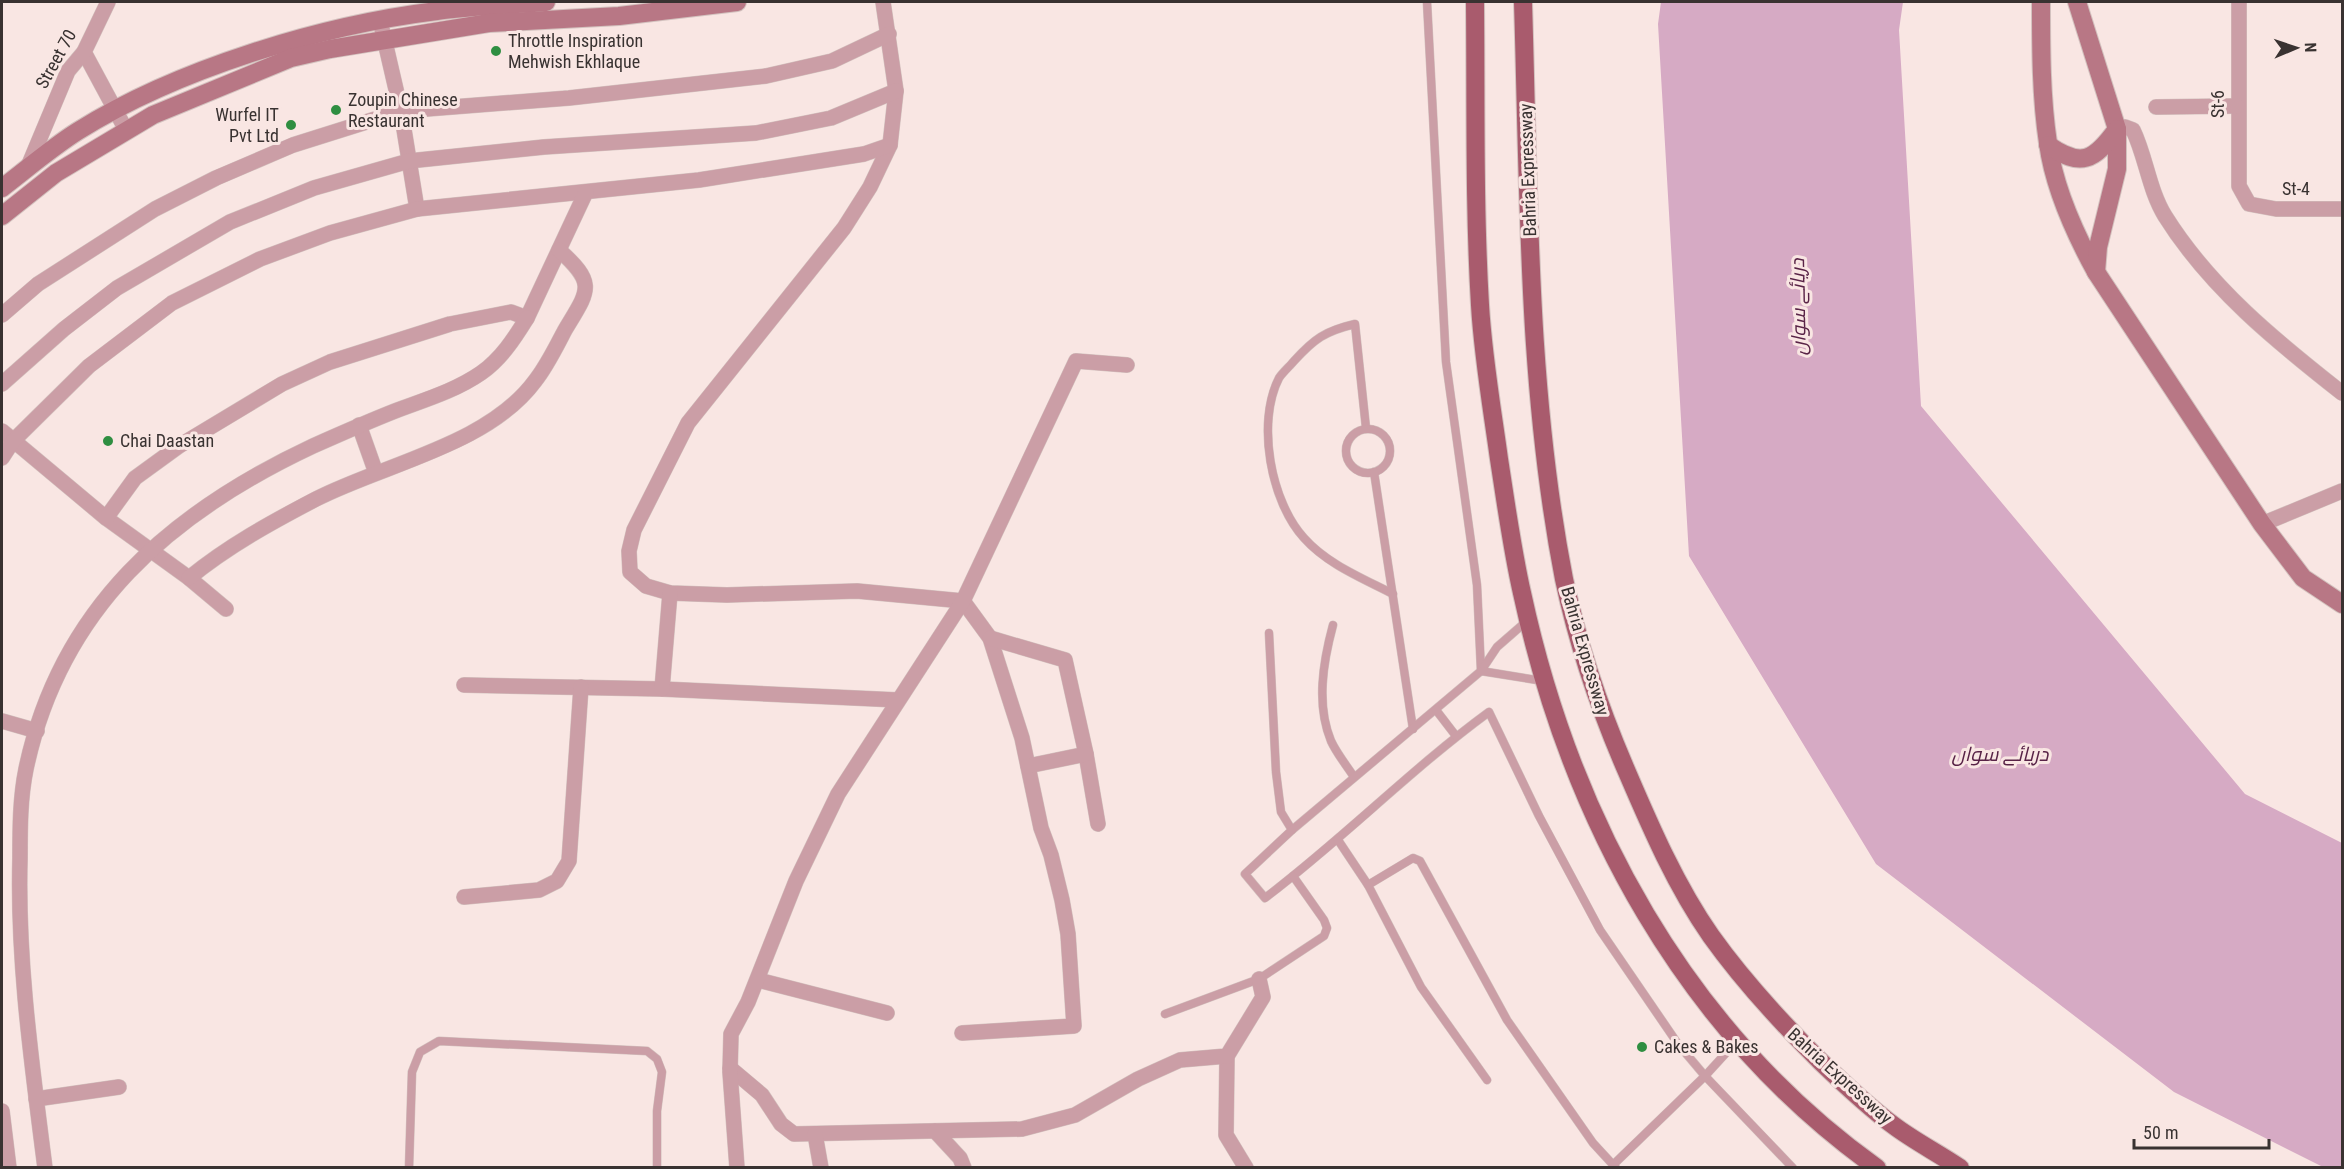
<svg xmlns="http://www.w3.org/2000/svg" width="2344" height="1169" viewBox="0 0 2344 1169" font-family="'Roboto Condensed',Cairo,sans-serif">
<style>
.water{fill:#d6aac4}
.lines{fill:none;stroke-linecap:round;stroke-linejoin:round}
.lane-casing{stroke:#d3c2bf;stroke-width:9}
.street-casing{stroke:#d3c2bf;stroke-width:16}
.secondary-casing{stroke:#d3c2bf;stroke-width:20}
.primary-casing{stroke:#d3c2bf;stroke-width:20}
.lane{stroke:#cb9ea6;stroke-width:8}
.street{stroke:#cb9ea6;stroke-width:15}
.secondary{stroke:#b87785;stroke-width:18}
.primary{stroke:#a95b6d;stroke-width:18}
.poi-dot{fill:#2f8e41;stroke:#f9e6e3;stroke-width:2}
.labels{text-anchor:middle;stroke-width:6;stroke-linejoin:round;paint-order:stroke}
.poi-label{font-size:18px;fill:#393231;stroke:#f9e6e3;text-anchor:start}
.street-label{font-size:18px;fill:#393231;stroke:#f9e6e3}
.water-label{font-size:20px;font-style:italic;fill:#592347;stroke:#f9e6e3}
</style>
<rect width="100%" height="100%" fill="#f9e6e3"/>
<path class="water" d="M 1661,2 L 1903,2 L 1899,30 L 1921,406 L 2245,794 L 2342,843 L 2342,1167 L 2323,1167 L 2174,1092 L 1876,864 L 1689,556 L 1658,24 Z"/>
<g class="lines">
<defs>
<g id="lane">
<path d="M 1427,2 L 1446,362 L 1477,585 L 1481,671"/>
<path d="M 1366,428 L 1355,324 C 1325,331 1314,339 1294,361 C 1290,366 1283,372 1279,378 C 1256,423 1271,502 1304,538 C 1327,564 1362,578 1393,594"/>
<circle cx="1368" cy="451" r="22"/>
<path d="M 1374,472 L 1413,729"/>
<path d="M 1333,625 C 1323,662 1316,705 1331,741 C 1337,754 1347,766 1354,777"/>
<path d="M 1269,633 L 1276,772 L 1281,812 L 1292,830"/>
<path d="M 1481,671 L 1497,647 L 1528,620"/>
<path d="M 1543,681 L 1481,671 L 1292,830 L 1245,874 L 1265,898 C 1343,839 1411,769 1489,712 L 1539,816 L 1600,930 L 1678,1044 L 1705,1076 L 1793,1168"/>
<path d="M 1436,710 L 1456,736"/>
<path d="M 1338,840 L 1368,885 L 1421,987 L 1487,1080"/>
<path d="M 1368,885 L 1413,858 L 1420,861 L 1507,1020 L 1593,1143 L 1616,1168"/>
<path d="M 1165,1014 L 1259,979 L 1324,936 L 1327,928 L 1324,920 L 1293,876"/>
<path d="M 1614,1164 L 1705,1076 L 1737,1041"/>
<path d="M 409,1168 L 412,1072 L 420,1052 L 439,1041 L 647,1051 L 657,1059 L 662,1072 L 657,1111 L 657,1168"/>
</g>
<g id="street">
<path d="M 883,2 L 896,91 L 890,145 L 870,187 L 844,228 L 688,423 L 634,530 L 629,551 L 630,572 L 646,586 L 670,593 L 727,595 L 857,591 L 963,601 L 990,638 L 1022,738 L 1041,828 L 1051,855 L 1062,900 L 1068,934 L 1074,1026 L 962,1033"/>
<path d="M 2239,2 L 2239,186 L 2249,204 L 2276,209 L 2342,209"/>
<path d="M 382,29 L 401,111 L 417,209"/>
<path d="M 84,52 L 126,130"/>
<path d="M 2156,107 L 2237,106"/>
<path d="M 2117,129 L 2125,127 L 2133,130 C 2146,157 2149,190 2165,216 C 2210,288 2277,342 2342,393"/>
<path d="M 27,169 L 68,71 L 84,52 L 108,2"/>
<path d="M 2,315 L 38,284 L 155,209 L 216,178 L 293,145 L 401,111 L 569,98 L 766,76 L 832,61 L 889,34"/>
<path d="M 2,384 L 64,329 L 117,288 L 230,222 L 314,188 L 409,161 L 544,147 L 756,133 L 831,118 L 896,91"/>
<path d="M 359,425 L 376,473"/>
<path d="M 2,431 L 106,518 L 189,578 L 226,609"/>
<path d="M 2,458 L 13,441 L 89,366 L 172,303 L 260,259 L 330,233 L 417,209 L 699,180 L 864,154 L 890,145"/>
<path d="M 106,518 L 135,478 L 179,446 L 282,384 L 330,362 L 450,324 L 511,312 L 527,318 L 586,192"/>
<path d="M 2262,524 L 2342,491"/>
<path d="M 189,578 C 228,546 272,522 316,499 C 384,464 488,445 535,381 C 547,366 556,347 565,330 C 589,290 597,284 559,250"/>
<path d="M 990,638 L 1065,660 L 1086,754 L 1098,824"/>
<path d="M 464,685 L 662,689 L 898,700"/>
<path d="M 662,689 L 670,593"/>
<path d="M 2,721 L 37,731"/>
<path d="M 1028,766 L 1086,754"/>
<path d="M 464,897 L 539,890 L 557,881 L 569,861 L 581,687"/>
<path d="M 758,980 L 887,1013"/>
<path d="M 1227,1056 L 1226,1135 L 1246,1168"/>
<path d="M 730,1068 L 762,1095 L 781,1124 L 794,1134 L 1022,1129 L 1075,1115 L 1138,1079 L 1180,1060 L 1227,1056 L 1263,997 L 1259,979"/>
<path d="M 36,1099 L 119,1087"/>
<path d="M 2,1111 L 9,1168"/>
<path d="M 935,1131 L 960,1158 L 964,1168"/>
<path d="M 815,1134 L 821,1168"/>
<path d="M 45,1168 C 32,1065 17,961 20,858 C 20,829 20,798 26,769 C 60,608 170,513 313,446 C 340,434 367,422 395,411 C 424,400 455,391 481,373 C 501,359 514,339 527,318"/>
<path d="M 737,1168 L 730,1072 L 731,1034 L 748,1002 L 796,881 L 838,794 L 963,601 L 1076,361 L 1127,365"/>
</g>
<g id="secondary">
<path d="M 2041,2 C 2041,48 2041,97 2048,143 C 2054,188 2074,232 2096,272 L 2262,524 L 2303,578 L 2342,604"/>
<path d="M 2077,2 L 2117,129 L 2117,169 L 2098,247 L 2096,272"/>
<path d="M 2048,145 C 2081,168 2094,161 2117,129"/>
<path d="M 2,188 C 27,169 51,148 78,131 C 177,69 322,25 437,11 C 473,6 510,5 546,2"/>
<path d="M 2,216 L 56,173 L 153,115 L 291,58 L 330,49 L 489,23 L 619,16 L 737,2"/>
</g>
<g id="primary">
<path d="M 1475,2 C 1476,102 1474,204 1480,305 C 1483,357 1492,408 1499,459 C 1506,504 1512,549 1522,593 C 1571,820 1685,1031 1877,1168"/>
<path d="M 1523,2 C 1529,194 1527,389 1564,579 C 1578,645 1600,710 1627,772 C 1651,828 1676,886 1711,936 C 1743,981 1780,1021 1819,1060 C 1842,1082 1867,1106 1893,1125 C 1914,1141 1938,1153 1960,1168"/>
</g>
</defs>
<use href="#lane" class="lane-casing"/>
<use href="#street" class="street-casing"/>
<use href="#secondary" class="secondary-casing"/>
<use href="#primary" class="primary-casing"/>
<use href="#lane" class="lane"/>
<use href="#street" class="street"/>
<use href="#secondary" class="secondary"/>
<use href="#primary" class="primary"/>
</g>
<g class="poi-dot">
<circle cx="496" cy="51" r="6"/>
<circle cx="336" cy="110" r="6"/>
<circle cx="291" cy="125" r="6"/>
<circle cx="108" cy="441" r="6"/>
<circle cx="1642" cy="1047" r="6"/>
</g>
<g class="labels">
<g class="poi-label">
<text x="508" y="47">Throttle Inspiration<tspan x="508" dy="21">Mehwish Ekhlaque</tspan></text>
<text x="348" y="106">Zoupin Chinese<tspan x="348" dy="21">Restaurant</tspan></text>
<text x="279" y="121" text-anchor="end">Wurfel IT<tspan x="279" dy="21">Pvt Ltd</tspan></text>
<text x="120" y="447">Chai Daastan</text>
<text x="1654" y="1053">Cakes &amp; Bakes</text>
</g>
<g class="street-label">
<text transform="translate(56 59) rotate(-61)" y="6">Street 70</text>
<text transform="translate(2218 104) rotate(-90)" y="6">St-6</text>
<text transform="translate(1528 170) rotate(-92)" y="6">Bahria Expressway</text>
<text x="2296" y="195">St-4</text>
<text transform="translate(1585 651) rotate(74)" y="6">Bahria Expressway</text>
<text transform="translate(1840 1076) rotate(42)" y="6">Bahria Expressway</text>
</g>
<g class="water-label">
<text transform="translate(1798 307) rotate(-91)" y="7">دریائے سواں</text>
<text x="2000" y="761">دریائے سواں</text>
</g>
</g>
<rect width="2344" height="1169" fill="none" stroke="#393231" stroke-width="6"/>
<g transform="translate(2296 48) rotate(88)" stroke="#f9e6e3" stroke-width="4.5" paint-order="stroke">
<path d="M0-4.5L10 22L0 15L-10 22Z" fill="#393231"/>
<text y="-9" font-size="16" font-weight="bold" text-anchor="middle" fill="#393231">N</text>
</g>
<path d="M2134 1139v9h135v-9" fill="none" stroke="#393231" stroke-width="3"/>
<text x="2143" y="1139" font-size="18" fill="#393231" stroke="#f9e6e3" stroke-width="4.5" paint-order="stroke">50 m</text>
</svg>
